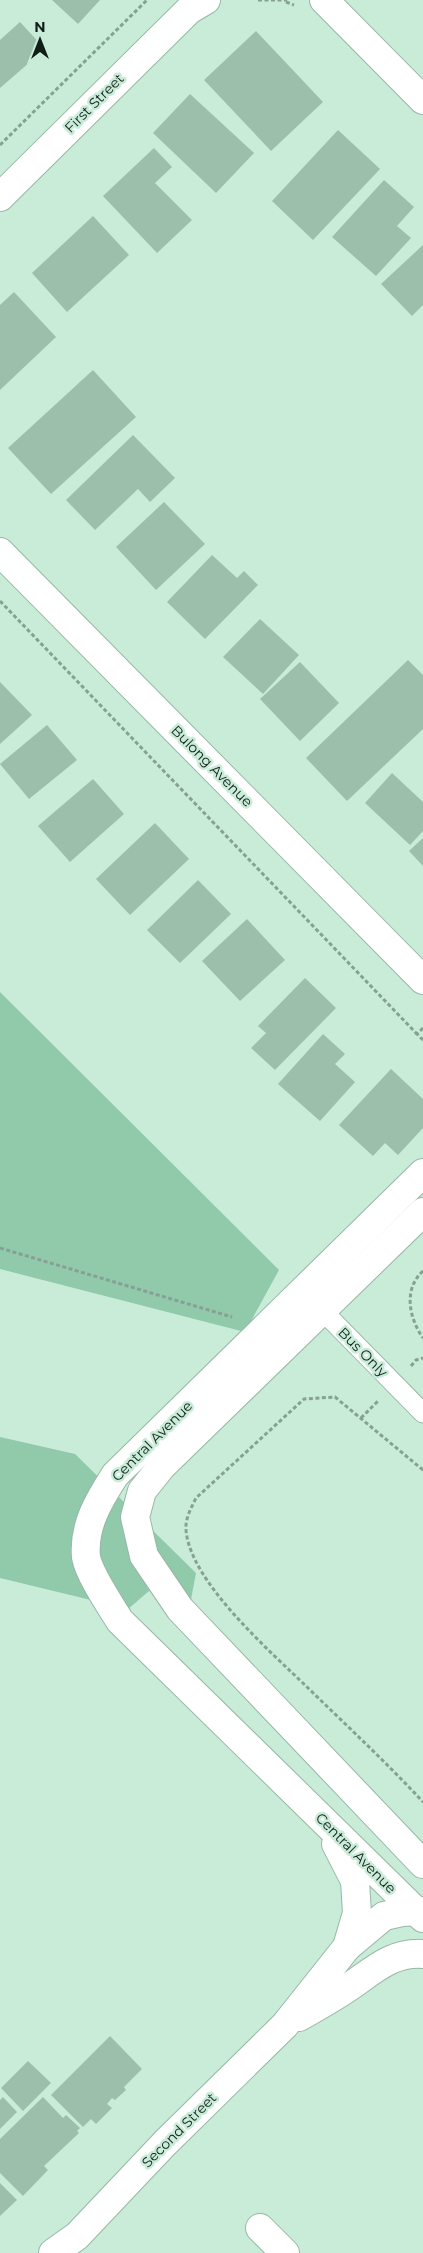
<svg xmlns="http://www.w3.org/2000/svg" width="423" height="2253" viewBox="0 0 423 2253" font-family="Montserrat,sans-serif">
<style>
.green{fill:#91c9ab}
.building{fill:#9cbfac}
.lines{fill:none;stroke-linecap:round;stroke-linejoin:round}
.lane-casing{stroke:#96b8a5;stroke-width:21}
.street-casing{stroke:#96b8a5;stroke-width:30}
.secondary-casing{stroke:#96b8a5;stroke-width:30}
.path{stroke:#86a193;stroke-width:3;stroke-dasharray:4 2.5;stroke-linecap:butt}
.lane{stroke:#fff;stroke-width:19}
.street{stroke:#fff;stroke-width:28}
.secondary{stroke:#fff;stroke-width:28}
.labels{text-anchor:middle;stroke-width:5;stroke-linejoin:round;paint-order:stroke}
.street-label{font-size:14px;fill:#111e17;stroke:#c9ecd9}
</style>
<rect width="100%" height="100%" fill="#c9ecd9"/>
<g class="green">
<path d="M 0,992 L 279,1270 L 245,1332 L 0,1269 Z"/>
<path d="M 0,1437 L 75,1454 L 196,1573 L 189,1610 L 149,1591 L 128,1609 L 0,1578 Z"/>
</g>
<g class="building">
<path d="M 52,0 L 100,0 L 78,24 Z"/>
<path d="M 20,22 L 45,49 L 0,88 L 0,40 Z"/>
<path d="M 256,31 L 323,102 L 271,151 L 204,80 Z"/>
<path d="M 190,94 L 254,153 L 216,193 L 153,133 Z"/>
<path d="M 338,130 L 380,169 L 313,240 L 272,201 Z"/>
<path d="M 154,148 L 172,167 L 155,183 L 192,220 L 157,253 L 103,196 Z"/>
<path d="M 384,180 L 414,207 L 397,226 L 411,238 L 376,276 L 332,237 Z"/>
<path d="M 93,216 L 129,255 L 67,312 L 32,273 Z"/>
<path d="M 423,245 L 423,305 L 412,316 L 381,284 Z"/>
<path d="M 14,292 L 56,337 L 0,390 L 0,305 Z"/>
<path d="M 93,370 L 136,417 L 51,494 L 8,448 Z"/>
<path d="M 133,435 L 175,478 L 150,502 L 138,489 L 95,530 L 66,500 Z"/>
<path d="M 164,502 L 205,544 L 156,590 L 116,547 Z"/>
<path d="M 212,555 L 237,578 L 244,571 L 258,585 L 205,639 L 167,602 Z"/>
<path d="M 260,619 L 299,655 L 263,694 L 223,657 Z"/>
<path d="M 408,660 L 423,675 L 423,729 L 347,801 L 306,758 Z"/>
<path d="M 300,662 L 339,703 L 300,741 L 260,699 Z"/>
<path d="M 0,682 L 32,715 L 0,744 Z"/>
<path d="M 47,725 L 77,760 L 29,799 L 0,764 Z"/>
<path d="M 392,773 L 423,802 L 423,831 L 410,845 L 365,803 Z"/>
<path d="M 93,779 L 124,814 L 70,862 L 38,826 Z"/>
<path d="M 155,823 L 189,859 L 130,915 L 96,879 Z"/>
<path d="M 423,838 L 423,866 L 409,851 Z"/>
<path d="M 198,880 L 231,914 L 180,963 L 147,930 Z"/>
<path d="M 247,919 L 285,960 L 240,1001 L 202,961 Z"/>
<path d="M 305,978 L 336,1008 L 275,1070 L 251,1048 L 266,1033 L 258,1026 Z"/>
<path d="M 323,1034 L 345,1054 L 335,1064 L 355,1082 L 320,1121 L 278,1084 Z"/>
<path d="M 391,1069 L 423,1099 L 423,1128 L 398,1155 L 385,1143 L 373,1156 L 339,1125 Z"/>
<path d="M 110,2036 L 142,2069 L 124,2087 L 126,2090 L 115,2100 L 112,2098 L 107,2104 L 112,2108 L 96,2124 L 91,2119 L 83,2127 L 51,2095 Z"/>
<path d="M 28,2061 L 51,2083 L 23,2111 L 1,2088 Z"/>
<path d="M 3,2097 L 17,2112 L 0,2129 L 0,2100 Z"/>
<path d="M 43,2097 L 63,2118 L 66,2115 L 80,2128 L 77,2131 L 79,2133 L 44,2166 L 48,2170 L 23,2196 L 0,2173 L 0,2139 Z"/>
<path d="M 0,2183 L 17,2200 L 0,2216 Z"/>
</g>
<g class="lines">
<defs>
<path id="lane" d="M 313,1301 L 423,1413"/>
<g id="street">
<path d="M 324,0 L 423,100"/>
<path d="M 0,552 L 423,980"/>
<path d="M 260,2228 L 285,2253"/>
</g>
<g id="secondary">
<path d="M 0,197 L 189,10 L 206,0"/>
<path d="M 423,1173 L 115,1475 C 99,1500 83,1526 86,1557 C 89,1574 110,1605 120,1621 L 423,1918"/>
<path d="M 423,1212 L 162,1466 L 142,1491 L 135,1517 L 144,1556 L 180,1609 L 423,1864"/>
<path d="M 336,1844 L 355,1881 L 357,1913 L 347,1947"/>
<path d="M 299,2017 C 315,2008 331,1999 346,1989 C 372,1972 390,1952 423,1954"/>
<path d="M 53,2253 L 77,2236 L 165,2143 L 285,2025 L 347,1947 L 384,1916 L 402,1912 L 423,1911"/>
</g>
</defs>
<use href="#lane" class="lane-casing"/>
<use href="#street" class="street-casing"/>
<use href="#secondary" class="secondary-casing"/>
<g class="path">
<path d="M 258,0 L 287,0"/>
<path d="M 286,2 L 294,5"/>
<path d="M 0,145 L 147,0"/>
<path d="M 0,601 L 417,1034"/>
<path d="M 423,1028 L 417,1034 L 423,1040"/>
<path d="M 0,1248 L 232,1317"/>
<path d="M 423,1271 C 403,1289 409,1318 423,1338"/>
<path d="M 411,1366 L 416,1360 L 423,1358"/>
<path d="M 361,1418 L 378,1401"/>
<path d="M 423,1470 L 335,1397 L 304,1399 L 196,1498 C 191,1508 185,1519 186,1530 C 190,1582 271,1652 307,1687 C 346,1725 386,1762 423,1802"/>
</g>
<use href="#lane" class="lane"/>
<use href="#street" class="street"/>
<use href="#secondary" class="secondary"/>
</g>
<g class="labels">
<g class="street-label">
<text transform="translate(94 103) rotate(-45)" y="5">First Street</text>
<text transform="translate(212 766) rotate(45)" y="5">Bulong Avenue</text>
<text transform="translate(363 1352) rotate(45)" y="5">Bus Only</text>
<text transform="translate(152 1441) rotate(-45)" y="5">Central Avenue</text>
<text transform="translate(356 1853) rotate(45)" y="5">Central Avenue</text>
<text transform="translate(179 2130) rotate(-45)" y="5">Second Street</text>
</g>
</g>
<g transform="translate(40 40)" stroke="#c9ecd9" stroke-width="4" paint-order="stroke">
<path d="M0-4L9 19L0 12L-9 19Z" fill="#111e17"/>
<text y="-8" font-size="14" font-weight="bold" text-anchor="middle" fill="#111e17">N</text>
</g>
</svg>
